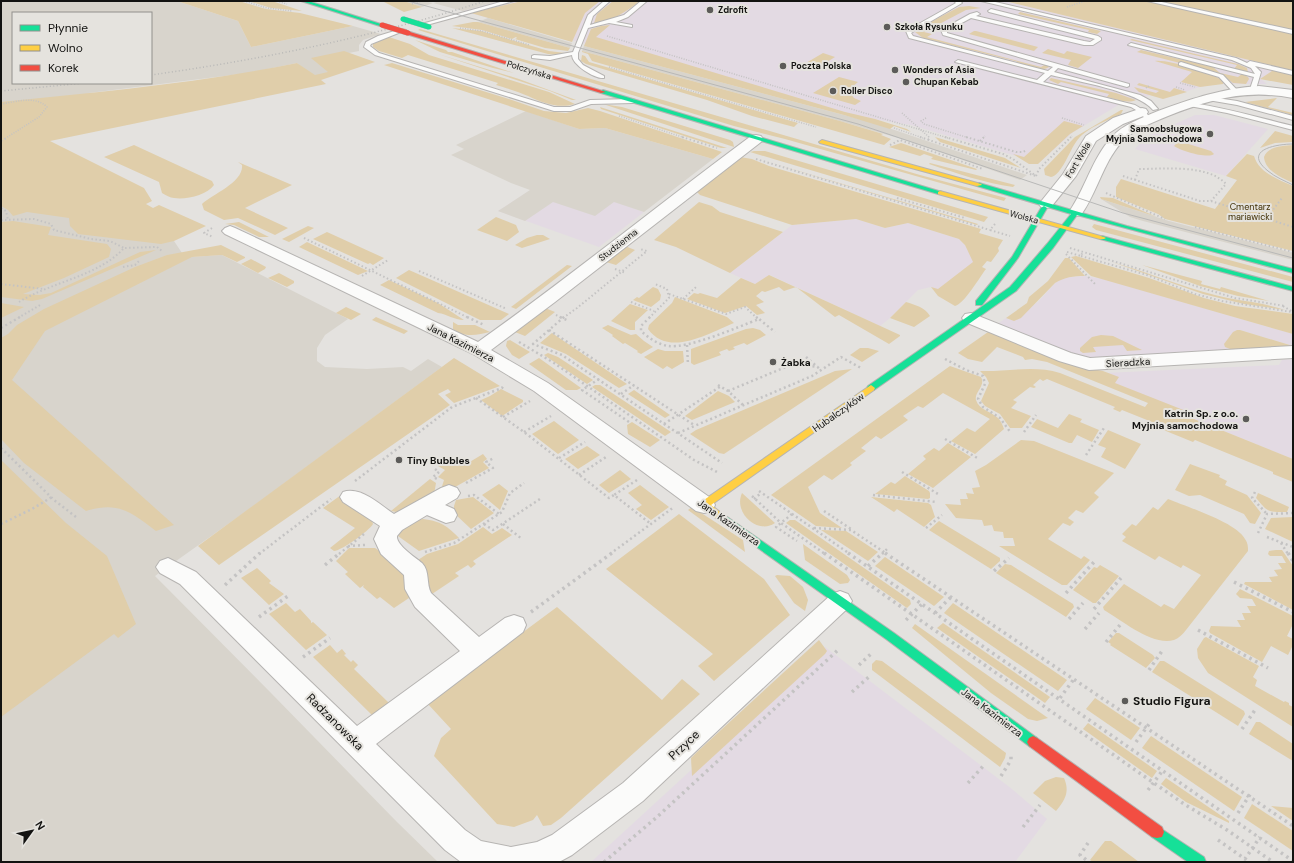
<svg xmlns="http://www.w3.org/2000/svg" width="1294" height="863" viewBox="0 0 1294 863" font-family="'DM Sans',sans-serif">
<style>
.commercial{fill:#e3dae3}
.built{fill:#d8d4cc;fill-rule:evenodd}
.green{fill:#e0ceaa}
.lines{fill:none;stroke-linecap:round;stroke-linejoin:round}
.lane-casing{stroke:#b6b4b2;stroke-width:2}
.street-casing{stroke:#b6b4b2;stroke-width:2}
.fast-casing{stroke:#b6b4b2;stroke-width:2}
.slow-casing{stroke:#b6b4b2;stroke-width:2}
.jam-casing{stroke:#b6b4b2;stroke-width:2}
.path-far3{stroke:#c4c3c3;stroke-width:1.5;stroke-dasharray:1 1.5;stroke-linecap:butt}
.path-far2{stroke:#c4c3c3;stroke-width:2;stroke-dasharray:1.5 2.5;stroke-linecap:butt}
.path-far1{stroke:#c4c3c3;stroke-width:2.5;stroke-dasharray:2 3;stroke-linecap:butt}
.path{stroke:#c4c3c3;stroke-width:3.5;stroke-dasharray:2.5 4;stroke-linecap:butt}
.lane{fill:#fbfbfa;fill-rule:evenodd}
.street{fill:#fbfbfa;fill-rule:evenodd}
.fast{fill:#16e098;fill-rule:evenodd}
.slow{fill:#ffcf43;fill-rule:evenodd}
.jam{fill:#f24e42;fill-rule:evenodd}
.tram{stroke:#b8b8b7;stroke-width:1}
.rail{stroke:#b8b8b7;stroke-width:1.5;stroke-dasharray:1 2.5;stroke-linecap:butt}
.fast-bridge-casing{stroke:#b6b4b2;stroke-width:6;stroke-linecap:butt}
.jam-bridge-casing{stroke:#b6b4b2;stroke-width:6;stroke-linecap:butt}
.path-bridge{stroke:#c4c3c3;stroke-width:1.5;stroke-dasharray:1 1.5;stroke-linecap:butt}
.fast-bridge{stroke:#16e098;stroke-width:5}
.jam-bridge{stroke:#f24e42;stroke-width:5}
.poi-dot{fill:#5c5b59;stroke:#e5e3de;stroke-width:1.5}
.labels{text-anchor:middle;stroke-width:4;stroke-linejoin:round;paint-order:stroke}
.far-poi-label{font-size:9px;font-weight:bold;fill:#131311;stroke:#e5e3de;text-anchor:start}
.far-street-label{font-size:9px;fill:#131311;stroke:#e5e3de}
.far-park-label{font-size:9px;fill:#3f2e03;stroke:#e5e3de}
.street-label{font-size:10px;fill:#131311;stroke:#e5e3de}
.poi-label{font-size:10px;font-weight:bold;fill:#131311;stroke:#e5e3de;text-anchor:start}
.near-poi-label{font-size:12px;font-weight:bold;fill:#131311;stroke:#e5e3de;text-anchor:start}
.near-street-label{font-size:12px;fill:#131311;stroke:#e5e3de}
</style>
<rect width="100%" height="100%" fill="#e4e2df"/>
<g class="commercial">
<path d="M 499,1 L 1005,1 L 1278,67 L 1261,79 L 1267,84 L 1215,84 L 1200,87 L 1163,99 L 1151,95 L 1130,102 L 1125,101 L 1072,133 L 1040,162 L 1032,164 L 1016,156 L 911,125 L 861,117 L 463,11 Z"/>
<path d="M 1195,115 L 1214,115 L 1268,129 L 1226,176 L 1135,149 L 1146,137 Z"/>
<path d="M 555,174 L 635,209 L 644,212 L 599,247 L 498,211 Z"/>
<path d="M 856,219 L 885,228 L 908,223 L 959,239 L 965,245 L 974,262 L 938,290 L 931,287 L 918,290 L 890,318 L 880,326 L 770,275 L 755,284 L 730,273 L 792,225 Z"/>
<path d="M 1085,276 L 1103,279 L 1293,334 L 1293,346 L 1240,330 L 1225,347 L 1235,351 L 1086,358 L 1073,357 L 996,325 L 1006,318 L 1010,320 L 1038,302 L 1055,283 L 1061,279 L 1067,277 Z"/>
<path d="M 1293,359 L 1293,459 L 1083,374 L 1279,365 L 1282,360 Z"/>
<path d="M 825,647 L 1012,789 L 1047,819 L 1015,862 L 591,862 Z"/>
</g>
<g class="built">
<path d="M 1,1 L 177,1 L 238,21 L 251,47 L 353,26 L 381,34 L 363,40 L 359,45 L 359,51 L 318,59 L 332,72 L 315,77 L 297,63 L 248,73 L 89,93 L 1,150 ZM 13,13 L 151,13 L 151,83 L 13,83 Z"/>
<path d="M 404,1 L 423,1 L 433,3 L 440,1 L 499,1 L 463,11 L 433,3 L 422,7 Z"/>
<path d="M 488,18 L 572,43 L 570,48 L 478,22 Z"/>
<path d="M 584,46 L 874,123 L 1027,175 L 1020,180 L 905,140 L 840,121 L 582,51 Z"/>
<path d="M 526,111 L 579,129 L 605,128 L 713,159 L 644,212 L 614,202 L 595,216 L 553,202 L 525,221 L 498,211 L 530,190 L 511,183 L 451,155 L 464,149 L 456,145 Z"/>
<path d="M 1,155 L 174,241 L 182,253 L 192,257 L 222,255 L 348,319 L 325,335 L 317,348 L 317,361 L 325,367 L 367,369 L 403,367 L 411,371 L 428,359 L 442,367 L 252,507 L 155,576 L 272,694 L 397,822 L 438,862 L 1,862 Z"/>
<path d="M 1101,199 L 1169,221 L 1293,253 L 1293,260 L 1143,221 L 1130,217 Z"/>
</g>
<g class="green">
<path d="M 177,1 L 239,1 L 266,9 L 300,13 L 353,26 L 251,47 L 238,21 Z"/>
<path d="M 248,1 L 272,1 L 302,11 L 271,8 Z"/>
<path d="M 382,1 L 404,1 L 422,7 L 404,12 Z"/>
<path d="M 522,1 L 600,1 L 585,13 L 572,42 L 471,13 Z"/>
<path d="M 613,1 L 640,1 C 626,12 612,21 594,23 L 597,14 Z"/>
<path d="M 1005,1 L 1293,1 L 1293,85 L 1260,79 L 1278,67 Z"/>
<path d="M 969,6 L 981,8 L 966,10 L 924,32 L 932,34 L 927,37 L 1041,67 L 1046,64 L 1049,67 C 1040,73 1025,65 1015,61 L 923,38 L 915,32 L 923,26 L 959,7 Z"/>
<path d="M 1020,12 L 1101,31 L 1097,34 L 1088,32 L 1089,30 L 1018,14 Z"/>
<path d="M 473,22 L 478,22 L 570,48 L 568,51 L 545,48 L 515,39 L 517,38 L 516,37 L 512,39 L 482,30 L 452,26 Z"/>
<path d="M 610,25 L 596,37 L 845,112 L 875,119 L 907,129 L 911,132 L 894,126 L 890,129 L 844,115 L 584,46 L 591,29 L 601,26 Z"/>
<path d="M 452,28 L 481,31 L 549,51 L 565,53 L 557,55 L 548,54 Z"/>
<path d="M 420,29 L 920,175 L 1006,198 L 1004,201 L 785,139 L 734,126 L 418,30 Z"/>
<path d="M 974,31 L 976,31 L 1038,47 L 1034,51 L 969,34 Z"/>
<path d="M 389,37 L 410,44 L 429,55 L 549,92 L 575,104 C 558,109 543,103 528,96 C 519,92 506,88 496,85 L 498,83 L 408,55 L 402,58 L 379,51 L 373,47 L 373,44 Z"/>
<path d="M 1132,39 L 1238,64 L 1247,68 L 1248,72 L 1234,69 L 1237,65 L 1130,40 Z"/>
<path d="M 415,40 L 446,50 L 448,52 L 452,52 L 514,73 L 493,68 L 440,52 Z"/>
<path d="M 1048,49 L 1064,54 L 1067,51 L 1092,57 L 1078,68 L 1068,65 L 1071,60 L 1042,53 Z"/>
<path d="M 1141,50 L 1213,67 L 1220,73 L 1238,77 L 1242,74 L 1248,77 L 1249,79 L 1246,84 L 1233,83 L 1225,77 L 1215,72 L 1137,52 Z"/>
<path d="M 344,51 L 375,62 L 321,80 L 326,84 L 50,141 L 144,188 L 152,201 L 146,204 L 153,208 L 159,205 L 206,226 L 174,241 L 161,244 L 78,234 L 70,226 L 69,218 L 27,212 L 13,216 L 8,210 L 1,206 L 1,102 C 100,92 199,83 297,63 L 315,75 L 328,72 L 311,58 Z"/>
<path d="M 582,51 L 840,121 L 883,134 L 881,135 L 891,139 L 884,145 L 592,61 L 588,54 L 582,52 Z"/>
<path d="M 823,53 L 835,57 L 819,67 L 806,63 Z"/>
<path d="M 438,54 L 519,79 L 576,100 L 572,100 L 550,91 Z"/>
<path d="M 582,55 L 585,56 L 589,62 L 798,123 L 794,127 L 752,116 L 707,100 L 586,64 L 581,61 Z"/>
<path d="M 1155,61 C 1167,59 1215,73 1224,82 L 1223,84 L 1200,87 L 1181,82 L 1192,72 Z"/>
<path d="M 392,63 L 509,99 L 544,111 L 566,113 L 588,108 L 600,111 L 722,152 L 713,159 L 605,128 L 579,129 L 384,65 Z"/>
<path d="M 839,77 L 858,82 L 852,87 L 850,93 L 854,98 L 861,101 L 855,105 L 813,93 Z"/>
<path d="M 1051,78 L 1116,93 L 1136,100 C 1127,104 1116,99 1107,97 L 1109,94 L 1061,82 L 1058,84 L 1049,80 Z"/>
<path d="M 1139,83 L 1170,92 L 1174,88 L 1187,92 L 1163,99 L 1139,92 L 1134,87 L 1156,93 L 1159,91 L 1137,85 Z"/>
<path d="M 1277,98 L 1268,107 L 1293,113 L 1293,115 L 1245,102 Z"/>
<path d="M 603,104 L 622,107 L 730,140 L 733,142 L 734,147 Z"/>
<path d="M 600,107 L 727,148 L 721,148 L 601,109 Z"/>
<path d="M 1121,110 L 1123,110 L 1121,114 C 1107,121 1085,128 1076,142 C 1070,150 1061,176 1051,177 L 1045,175 L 1044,169 L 1075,137 Z"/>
<path d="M 1064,121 L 1083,126 L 1070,134 L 1038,164 L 1029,164 L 1013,154 L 1024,157 Z"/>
<path d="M 1275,131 L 1293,136 L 1293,142 L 1275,143 L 1260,148 Z"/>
<path d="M 935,137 L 1005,158 L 1021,168 L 940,142 Z"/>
<path d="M 1182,142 L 1211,151 L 1214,154 C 1208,159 1181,151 1174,146 L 1177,143 Z"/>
<path d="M 901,143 L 977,169 L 976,170 L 931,159 L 933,157 L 924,154 L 920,156 L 889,147 Z"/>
<path d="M 134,145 L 212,181 L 214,185 C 207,195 186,200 174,198 C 170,198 166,195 162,193 L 159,182 L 104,157 Z"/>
<path d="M 1293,145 L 1293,183 C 1282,178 1265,171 1264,157 C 1268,146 1283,146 1293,145 Z"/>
<path d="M 754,151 L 765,151 L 988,217 L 984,222 L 750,152 Z"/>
<path d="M 1247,154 L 1254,156 C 1259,173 1278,179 1293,186 L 1293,251 L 1165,219 L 1158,214 L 1116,197 L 1116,187 L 1121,179 L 1215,209 L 1237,180 L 1226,176 Z"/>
<path d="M 740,157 L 752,159 L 769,166 L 981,229 L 979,233 L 1003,240 L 998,248 L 999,251 L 991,262 L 987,261 L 982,267 L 986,269 C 979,278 965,303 955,306 L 938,296 L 931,287 L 938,289 L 973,262 L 965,245 L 959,239 L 908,223 L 885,228 L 856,219 L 792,225 L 700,195 L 696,191 Z"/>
<path d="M 765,161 L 978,224 L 977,225 Z"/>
<path d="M 238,162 L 292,185 L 245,208 L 288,228 L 275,235 L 238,218 L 224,220 L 204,210 L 202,204 C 213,194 244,182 242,165 Z"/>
<path d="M 930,163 L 1015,185 L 1013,187 C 984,183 956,173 929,164 Z"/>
<path d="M 1100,197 L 1113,198 L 1157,217 L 1101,199 Z"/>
<path d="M 699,202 L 712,206 L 720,212 L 783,232 L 730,273 L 676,247 L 654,240 Z"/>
<path d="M 496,217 L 516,225 L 519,232 L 507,241 L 477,230 Z"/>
<path d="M 13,221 L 51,227 L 48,235 L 107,244 L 111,249 L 109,257 L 64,278 L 23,294 L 39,295 L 51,293 L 140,252 L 156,250 L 42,299 L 32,301 L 1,297 L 1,222 Z"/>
<path d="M 239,222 L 269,237 L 259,237 L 234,225 L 225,224 Z"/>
<path d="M 1094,224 L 1293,277 L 1293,282 L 1096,230 L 1092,227 Z"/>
<path d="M 308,226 L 314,228 L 289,242 L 282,239 Z"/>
<path d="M 327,232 L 384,258 L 373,265 L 370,263 L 368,264 L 313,239 Z"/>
<path d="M 537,235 L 543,235 L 550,239 L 522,248 L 515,245 L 527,238 Z"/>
<path d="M 307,242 L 368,271 L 358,275 L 299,247 Z"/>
<path d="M 221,245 L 245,257 L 245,258 L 237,262 L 222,255 L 192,257 L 45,331 L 12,380 L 174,525 L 156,531 C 131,512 118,501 86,511 L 24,463 L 1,439 L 1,338 L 8,334 L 17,325 L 44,309 L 135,267 L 167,255 Z"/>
<path d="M 625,246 L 635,250 L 616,265 L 606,262 Z"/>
<path d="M 1076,256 L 1149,278 L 1204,298 L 1235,306 L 1293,314 L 1293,334 L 1091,276 L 1071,257 Z"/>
<path d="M 1065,258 L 1069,258 L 1085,276 C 1073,276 1065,277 1055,283 L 1021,318 L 1014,321 L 1006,318 L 1027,303 L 1029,297 L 1048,281 Z"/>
<path d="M 251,259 L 266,267 L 265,269 L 258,273 L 241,264 Z"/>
<path d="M 1112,262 C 1147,272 1180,286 1215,295 C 1238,301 1262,302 1285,310 L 1244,304 L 1203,294 Z"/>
<path d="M 567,265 L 572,266 L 516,309 L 511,307 Z"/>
<path d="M 1142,265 L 1202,281 L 1201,284 L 1220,289 L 1221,287 L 1269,301 L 1238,296 L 1200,286 Z"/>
<path d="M 409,270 L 509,314 L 501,320 L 480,320 L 396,278 Z"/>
<path d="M 279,273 L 294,281 L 294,283 L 287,287 L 268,278 Z"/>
<path d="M 769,275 L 900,335 L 900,336 L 889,344 L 839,315 L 835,317 L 796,287 L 784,291 L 779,287 L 765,292 L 762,291 L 756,296 L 764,302 L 756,305 L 765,313 L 757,315 L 746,306 L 725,313 L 687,299 L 694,293 L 698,294 L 700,293 L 717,298 L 741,278 L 755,284 Z"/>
<path d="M 389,280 L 438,303 L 464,320 C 454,320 447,314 438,313 L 380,285 Z"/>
<path d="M 653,287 L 658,289 L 661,295 L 660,300 L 651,307 L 633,300 L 637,297 L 639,298 Z"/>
<path d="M 675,297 L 727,317 L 734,323 C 709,333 669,358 648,329 L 649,325 L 672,303 Z"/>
<path d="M 906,302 C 915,305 925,307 930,316 L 914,327 L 890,318 Z"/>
<path d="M 1,303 L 24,307 L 1,318 Z"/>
<path d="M 630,304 L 648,310 L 635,322 L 635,330 L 630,330 L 611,321 Z"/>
<path d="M 346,307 L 361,314 L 351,320 L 336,313 Z"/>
<path d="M 545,308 L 555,312 L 525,336 L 515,332 Z"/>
<path d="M 376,317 L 408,331 L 404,334 L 372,320 Z"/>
<path d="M 453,322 L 458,325 L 475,325 L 490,332 C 478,335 464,338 453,329 Z"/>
<path d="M 608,325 L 631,335 L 636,334 L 644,341 L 653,347 L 641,354 L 637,352 L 638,351 L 625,343 L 623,344 L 612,336 L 613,335 L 602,328 Z"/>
<path d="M 753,328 L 760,330 L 766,335 L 747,345 L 744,343 L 733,347 L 735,349 L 729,351 L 727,349 L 719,352 L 721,355 L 694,365 L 691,363 L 691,349 L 746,329 Z"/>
<path d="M 1237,330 L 1240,330 L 1293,346 L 1235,351 L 1225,347 L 1224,344 L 1233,332 Z"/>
<path d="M 988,332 L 1071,365 L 1103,371 L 1119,377 L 1115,383 L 1186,411 L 1184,415 L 1293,459 L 1293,482 L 1273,474 L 1273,472 L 1195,440 L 1193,442 L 1161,429 L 1162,426 L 1122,410 L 1120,412 L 1113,409 L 1115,407 L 1047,379 L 1043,381 L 1040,379 L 1033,385 L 1036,387 L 1034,388 L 1030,387 L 1013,400 L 1017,402 L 1011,408 L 1031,416 L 1022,428 L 1010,428 L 1000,414 L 985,406 L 981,401 L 989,383 L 986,377 L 980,371 C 1007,372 1034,365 1060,373 L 1145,407 L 1148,403 L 1047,362 L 1032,359 L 1025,360 L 1023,357 L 997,347 L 982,362 L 968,359 L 958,353 Z"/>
<path d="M 552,333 L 627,384 L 619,388 L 566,354 L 540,343 Z"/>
<path d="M 1101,335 L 1113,336 L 1142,350 L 1127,351 L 1123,345 L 1093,347 L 1096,352 L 1083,353 L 1080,351 L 1080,348 L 1092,337 Z"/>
<path d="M 510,340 L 530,352 L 519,359 L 512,355 L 506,346 L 507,341 Z"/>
<path d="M 860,348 L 868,348 L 879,351 L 862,362 L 850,355 Z"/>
<path d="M 658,349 L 665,351 L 683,351 L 684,362 L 672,369 L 667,366 L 663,369 L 644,357 Z"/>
<path d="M 548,353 L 558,357 L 593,380 L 587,384 L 544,355 Z"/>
<path d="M 454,358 L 500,386 L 454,403 L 445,395 L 451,392 L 448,389 L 438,394 L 450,405 L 219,565 L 198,546 Z"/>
<path d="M 539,358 L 581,388 L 577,390 L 566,390 L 529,364 Z"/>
<path d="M 950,366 L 981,377 C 986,386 974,392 976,400 C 979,410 992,412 998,418 C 1001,421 1003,426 1004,429 L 975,454 L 951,441 L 967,428 L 975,432 L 990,419 L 943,393 L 923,408 L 918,406 L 903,416 L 908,420 L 881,439 L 876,436 L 861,448 L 866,451 L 850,463 L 852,465 L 832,480 L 824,475 L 808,487 L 820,513 L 842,528 L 816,526 L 771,495 Z"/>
<path d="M 852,369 L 724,454 L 719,453 L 690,434 L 696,430 L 835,371 Z"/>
<path d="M 595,385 L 600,385 L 671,432 L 665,436 L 592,387 Z"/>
<path d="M 501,389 L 523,400 L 523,402 L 502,416 L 481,400 L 490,396 Z"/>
<path d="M 634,390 L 670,415 L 665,418 L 628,394 Z"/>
<path d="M 718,391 L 729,396 L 735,402 L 692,420 L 685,416 Z"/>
<path d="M 1069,414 L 1082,419 L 1080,422 L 1099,430 L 1092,442 L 1077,435 L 1072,443 L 1069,443 L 1031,427 L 1037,419 L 1058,428 Z"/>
<path d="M 554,421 L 579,440 L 558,454 L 532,434 Z"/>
<path d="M 632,422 L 660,440 L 650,447 L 628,434 L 627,425 Z"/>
<path d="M 1108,430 L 1141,444 L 1125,469 L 1101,457 L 1106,448 L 1098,445 Z"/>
<path d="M 1021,440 L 1034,441 L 1114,473 L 1094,493 L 1099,497 L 1083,513 L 1076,510 L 1068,518 L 1074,522 L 1070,526 L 1063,523 L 1048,539 L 1081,559 L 1084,556 L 1090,560 L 1067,585 L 1062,585 L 999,546 L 1015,546 L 1013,538 L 1004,538 L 1003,532 L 994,531 L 992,525 L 984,526 L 982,520 L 956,518 L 945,504 L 961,505 L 960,499 L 968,499 L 966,493 L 974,494 L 972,488 L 980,487 L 975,471 L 986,465 Z"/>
<path d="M 948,443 L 971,457 L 933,488 L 908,474 L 926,459 L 923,456 L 934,448 L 939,451 Z"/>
<path d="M 587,446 L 600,455 L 578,469 L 565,459 Z"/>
<path d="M 483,454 L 487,459 L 483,462 L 489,468 L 439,496 L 444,480 L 438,477 L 445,470 L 438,466 L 448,457 L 463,466 Z"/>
<path d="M 1,460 L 66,523 L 107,556 L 136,624 L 118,638 L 114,634 L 1,717 Z"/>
<path d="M 1190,464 L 1220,475 L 1219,477 L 1227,481 L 1225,485 L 1247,495 L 1261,513 L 1255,524 L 1250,523 L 1244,514 L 1200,495 L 1189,496 L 1175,490 Z"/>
<path d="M 620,470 L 631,479 L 609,493 L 599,485 Z"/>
<path d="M 905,476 L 929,491 L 930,493 L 930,498 L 928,499 L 875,494 L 891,482 L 895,484 Z"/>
<path d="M 430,479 L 436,483 L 433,500 L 402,513 L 391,511 Z"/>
<path d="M 499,484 L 508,491 L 500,510 L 482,495 Z"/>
<path d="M 640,485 L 669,507 L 651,520 L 636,509 L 642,505 L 628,493 Z"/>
<path d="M 742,493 L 775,523 C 758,535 733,513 742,493 Z"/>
<path d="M 1258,493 L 1289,507 L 1287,512 C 1267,512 1269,513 1256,498 Z"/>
<path d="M 341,495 L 372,521 L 373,524 C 369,531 341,551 334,551 L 330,548 L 355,528 L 323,508 Z"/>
<path d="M 473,497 L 494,513 L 471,529 L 454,513 L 454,506 L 456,500 Z"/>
<path d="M 871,497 L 928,503 L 931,505 L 935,517 L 924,527 L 897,509 L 894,512 Z"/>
<path d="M 1168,499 C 1187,507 1236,522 1245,539 C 1248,543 1248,547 1248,551 L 1186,630 C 1183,634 1179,638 1174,640 C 1152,646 1123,621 1104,610 L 1103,607 L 1124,584 L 1161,607 L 1164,604 L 1174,609 L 1201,575 L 1183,565 L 1181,568 L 1159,556 L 1155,560 L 1122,541 L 1126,537 L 1122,534 L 1132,524 L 1136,526 L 1153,507 L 1158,510 Z"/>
<path d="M 692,507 L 743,540 L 745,552 L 688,510 Z"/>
<path d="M 679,514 L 764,579 L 790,615 L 714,681 L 698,666 L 713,654 L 606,569 Z"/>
<path d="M 1293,517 L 1293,542 L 1265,529 L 1271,518 Z"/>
<path d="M 423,519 C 441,521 447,526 459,538 L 419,551 L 398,536 C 405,525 411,521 423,519 Z"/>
<path d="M 790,520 L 795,520 L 910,600 L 911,604 L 907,608 L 786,523 Z"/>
<path d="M 939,521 L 1000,558 L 1000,561 L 991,569 L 929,530 Z"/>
<path d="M 483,527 L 492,534 L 502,528 L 512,535 L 473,561 L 476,564 L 471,568 L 468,565 L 455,573 L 459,576 L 429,596 L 418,560 L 427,554 L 458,544 Z"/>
<path d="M 821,530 L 846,531 L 878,552 L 868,561 Z"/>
<path d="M 803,544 L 847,575 L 850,580 L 848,583 L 840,584 L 805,560 Z"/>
<path d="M 349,548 L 375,548 L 401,566 L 412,596 L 394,608 L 380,597 L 377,599 L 363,587 L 364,585 L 360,588 L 345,574 L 348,572 L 336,561 Z"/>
<path d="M 1276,550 L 1282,550 L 1293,566 L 1293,610 L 1244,584 L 1245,582 L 1272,582 L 1269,577 L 1278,576 L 1274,570 L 1282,569 L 1278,563 L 1286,563 L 1282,556 L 1270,556 L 1268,554 L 1269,551 Z"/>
<path d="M 885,557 L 944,597 L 934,606 L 875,566 Z"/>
<path d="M 1005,564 L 1011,565 L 1073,604 L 1074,607 L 1066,617 L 996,573 Z"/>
<path d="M 1100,565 L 1119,576 L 1096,603 L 1093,603 L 1073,590 L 1094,567 L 1097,568 Z"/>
<path d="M 257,568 L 271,581 L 269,583 L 284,594 L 269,605 L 241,578 Z"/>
<path d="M 777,575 L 790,576 L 803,587 L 808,600 L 805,611 L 794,603 L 775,576 Z"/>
<path d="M 1240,589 L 1293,616 L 1293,624 L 1287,636 L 1293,639 L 1293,645 L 1288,655 L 1271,646 L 1262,662 L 1210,633 L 1209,631 L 1211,626 L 1241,627 L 1237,620 L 1245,620 L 1242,613 L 1251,613 L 1247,606 L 1256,606 L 1252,599 L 1240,598 L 1236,594 Z"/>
<path d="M 286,603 L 295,612 L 300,609 L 311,621 L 311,623 L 313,622 L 327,635 L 306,650 L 269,614 Z"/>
<path d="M 953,603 L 1067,680 L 1058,691 L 944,613 Z"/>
<path d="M 557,607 L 662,700 L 682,679 L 700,694 L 561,818 L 551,825 L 543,826 L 537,815 L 533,820 L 514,827 L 497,824 L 434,756 L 441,738 L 451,729 L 427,703 Z"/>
<path d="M 943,623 L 1050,697 L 1045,703 L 937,628 Z"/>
<path d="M 915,624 L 1048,718 L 1037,721 L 1028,719 L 991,693 L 912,628 Z"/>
<path d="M 1116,633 L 1119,633 L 1153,655 L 1155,658 L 1146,668 L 1110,645 L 1111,644 L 1108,642 Z"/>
<path d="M 1206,637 L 1259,666 L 1253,677 L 1257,680 L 1255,686 L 1284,702 L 1285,701 L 1289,703 L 1289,705 L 1293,707 L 1293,727 L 1208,673 L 1198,658 L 1197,649 L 1204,638 Z"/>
<path d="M 819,640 L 827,651 L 825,654 L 692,776 L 691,758 L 697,752 Z"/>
<path d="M 330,645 L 337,653 L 342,649 L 346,654 L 344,655 L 351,662 L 353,660 L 358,665 L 354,669 L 389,703 L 372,715 L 313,657 Z"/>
<path d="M 876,660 L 882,661 L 1006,753 L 1005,758 L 1000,767 L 872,670 L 872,664 Z"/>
<path d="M 1160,661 L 1164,661 L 1244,711 L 1245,714 L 1238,726 L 1152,672 Z"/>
<path d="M 1095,698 L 1140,728 L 1131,740 L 1086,709 Z"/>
<path d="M 1256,722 L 1260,722 L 1293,744 L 1293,761 L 1249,734 Z"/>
<path d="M 1088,723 L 1157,771 L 1152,778 L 1083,729 Z"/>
<path d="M 1151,736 L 1242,797 L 1234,811 L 1142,748 Z"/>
<path d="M 1056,777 L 1064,778 C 1070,792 1065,800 1056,811 L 1033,793 L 1045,781 Z"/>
<path d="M 1166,778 L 1229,821 L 1229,823 L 1186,802 L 1161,784 Z"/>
<path d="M 1252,804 L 1293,831 L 1293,851 L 1244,818 Z"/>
<path d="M 1271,806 L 1293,808 L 1293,821 Z"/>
<path d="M 1105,841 L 1111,841 L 1139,862 L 1093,862 L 1090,860 Z"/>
</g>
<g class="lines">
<defs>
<g id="lane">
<path d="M 504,1 L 514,1 L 423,26 L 418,25 Z"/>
<path d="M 604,1 L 610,1 L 593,16 L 590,25 L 624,15 L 641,1 L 647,1 L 628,17 L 616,22 L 632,25 L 632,27 L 609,23 L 588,28 L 578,53 L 578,59 L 583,65 L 604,76 L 604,78 C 595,79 572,65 572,55 L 550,60 L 532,58 L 532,56 L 534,55 L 550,56 L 573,52 L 588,15 Z"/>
<path d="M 954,1 L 960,1 L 962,3 L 911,33 L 913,36 L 1048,71 L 1053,67 L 943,35 L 941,30 L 970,14 L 977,12 L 980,14 L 976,16 L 1084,41 L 1090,42 L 1095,39 L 989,12 L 988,11 L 991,9 L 1098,36 L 1101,38 L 1101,40 L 1093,45 L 1084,45 L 971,18 L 947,31 L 947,33 L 1129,84 L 1129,86 L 1127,87 L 1058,68 L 1054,72 L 1140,95 L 1151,101 L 1158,109 L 1153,110 C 1138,91 1075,81 1051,75 L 1043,82 L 1135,105 L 1145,111 L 1150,118 L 1145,119 L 1141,113 L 1131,107 L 955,62 L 958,60 L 1037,80 L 1045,73 L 909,38 L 906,31 L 956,3 Z"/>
<path d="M 981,1 L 991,1 L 1236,58 L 1247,63 L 1250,61 L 1293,71 L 1293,75 L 1255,66 L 1261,72 L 1256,89 L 1253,91 L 1250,89 L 1254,77 L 1128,45 L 1131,43 L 1255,74 L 1251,68 L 1232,60 Z"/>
<path d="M 1147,1 L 1157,1 L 1293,30 L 1293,34 Z"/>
<path d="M 401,29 L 406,30 L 371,44 L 370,46 L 379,53 L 554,107 L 570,107 L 590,100 L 633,99 L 636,101 L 633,103 L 591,104 L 571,111 L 554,111 L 375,55 L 364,47 L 366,42 L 378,36 Z"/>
<path d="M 1181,62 L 1223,75 L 1238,91 L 1233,92 L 1219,77 L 1179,65 L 1179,63 Z"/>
<path d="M 1204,96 L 1237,101 L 1293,116 L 1293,120 L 1237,105 L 1202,99 L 1202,97 Z"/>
<path d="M 1186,102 C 1222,107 1257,117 1293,126 L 1293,130 L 1227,113 L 1184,105 L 1184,103 Z"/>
</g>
<g id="street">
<path d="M 1259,86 L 1293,90 L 1293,98 C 1246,89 1212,99 1168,116 C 1152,123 1133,129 1121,143 C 1103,163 1097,193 1081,215 L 1076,216 L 1071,215 L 1069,212 C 1085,189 1092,159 1111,138 C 1123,124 1142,118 1158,111 C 1191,99 1223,88 1259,86 Z"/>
<path d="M 1142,108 L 1146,109 L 1148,112 L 1146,115 L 1123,124 L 1096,141 L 1076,176 L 1051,207 L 1046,208 L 1041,207 L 1039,204 L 1063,174 L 1086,136 L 1113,118 Z"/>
<path d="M 756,135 L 761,136 L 763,139 L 761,142 L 555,302 L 491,350 L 548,383 L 712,499 L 715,505 L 712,511 L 704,513 L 696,511 L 534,391 L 473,354 L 225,234 L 222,231 L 225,228 L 230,226 L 235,228 L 478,342 C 571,276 659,204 751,136 Z"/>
<path d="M 971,313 L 1071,353 L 1090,358 L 1293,346 L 1293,358 L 1089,370 L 1059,361 L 965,322 L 962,318 L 965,314 Z"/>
<path d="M 449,485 L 457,488 L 460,493 L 457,498 L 445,505 L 454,509 L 457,515 L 454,521 L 446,523 L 427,515 L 402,530 L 397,536 C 396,545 415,557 422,563 C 430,571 426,584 431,593 L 479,637 L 505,618 L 514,615 L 523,618 L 526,625 L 523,632 L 376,744 L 465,830 L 481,841 L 511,847 L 537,842 L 552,835 L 623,783 L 832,594 L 840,591 L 848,594 L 852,601 L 848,608 L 643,801 L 572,855 L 559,862 L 461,862 L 445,850 L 180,584 L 160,573 L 156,567 L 160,561 L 168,558 L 196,572 L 357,726 L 460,651 L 415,607 L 405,589 L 404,575 L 381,554 L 374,539 L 380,526 L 343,502 L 340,497 L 343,492 C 361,486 380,505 394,514 L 441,488 Z"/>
</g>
<g id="fast">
<path d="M 301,1 L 308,1 L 384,25 L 380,26 Z"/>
<path d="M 603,90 L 942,192 L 943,193 L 938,194 L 601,93 L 600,92 Z"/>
<path d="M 979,183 L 1127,226 L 1293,269 L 1293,273 L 1077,215 L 1053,248 L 1016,291 L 874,390 L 868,390 L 867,388 L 868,386 L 1010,287 L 1047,244 L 1071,214 L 977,186 L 976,185 Z"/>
<path d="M 1044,206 L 1047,208 L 1018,258 L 982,305 L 976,305 L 976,301 L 1012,257 L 1041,208 Z"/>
<path d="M 1102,236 L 1293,287 L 1293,291 L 1100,239 L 1100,237 Z"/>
<path d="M 720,512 L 894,633 L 1037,738 L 1039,742 L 1037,746 L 1033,748 L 1029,746 L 886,639 L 717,519 L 715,516 L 717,513 Z"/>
<path d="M 1157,826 L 1204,857 L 1206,862 L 1188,862 L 1152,837 L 1150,832 L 1152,827 Z"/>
</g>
<g id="slow">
<path d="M 822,140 L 981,184 L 982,185 L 977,186 L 820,143 L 819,142 Z"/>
<path d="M 940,191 L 1104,237 L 1106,238 L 1104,239 L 1100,239 L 938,194 L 938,192 Z"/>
<path d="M 871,385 L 875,388 L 874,390 L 711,505 L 725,516 L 723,519 L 717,519 L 701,508 L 699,505 L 701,502 Z"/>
</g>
<g id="jam">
<path d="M 406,32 L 410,32 L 606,92 L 601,93 L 406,34 Z"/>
<path d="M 1033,736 L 1037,738 L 1162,827 L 1164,832 L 1162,837 L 1157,838 L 1152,837 L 1029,746 L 1027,742 L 1029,738 Z"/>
</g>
</defs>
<use href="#lane" class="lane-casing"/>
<use href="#street" class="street-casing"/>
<use href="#fast" class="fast-casing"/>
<use href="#slow" class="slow-casing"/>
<use href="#jam" class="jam-casing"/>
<g class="path-far3">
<path d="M 244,1 L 267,8 L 292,11"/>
<path d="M 277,1 L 287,4"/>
<path d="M 412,4 L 422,1"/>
<path d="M 1067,7 L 1085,1"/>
<path d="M 460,28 L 482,31 L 530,45"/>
<path d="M 607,36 L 948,138"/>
<path d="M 609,67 L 816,127"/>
<path d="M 1180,83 L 1195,87"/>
<path d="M 1176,87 L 1185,90"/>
<path d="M 1,104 C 16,102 35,95 47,107 L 39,117 L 6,138"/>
<path d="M 902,113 L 930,138"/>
<path d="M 619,116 L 685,138"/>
<path d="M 926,118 L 921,121 L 924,124 L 969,138"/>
<path d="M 1062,118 L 1084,125"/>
<path d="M 894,128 L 923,138"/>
<path d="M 983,138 L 985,136"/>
<path d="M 1070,138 L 1072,136"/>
</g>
<g class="path-far2">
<path d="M 682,137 L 717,148"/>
<path d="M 920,137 L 1036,176"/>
<path d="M 945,137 L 1003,154 L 1013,159 L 1036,176"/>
<path d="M 966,137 L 1016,152 L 1023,152 L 1027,150"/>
<path d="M 928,140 L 930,138 L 929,137"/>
<path d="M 1,141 L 8,137"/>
<path d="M 980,141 L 984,137"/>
<path d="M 890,145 L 900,140 L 983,169"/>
<path d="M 756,159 L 990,230"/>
<path d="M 1036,176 L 1039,169 L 1071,137"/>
<path d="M 1123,176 L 1200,201 L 1211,201 L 1293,227"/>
<path d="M 1135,180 L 1139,169 C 1164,169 1208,164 1226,184 L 1211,201"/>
<path d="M 1106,193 L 1165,219"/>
<path d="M 897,198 L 965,218"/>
<path d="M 1,208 L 6,211 L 8,220"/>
<path d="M 1266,219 L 1282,198"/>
<path d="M 1,220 L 34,219 L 51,224 L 54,230 L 91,239 L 110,241 L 124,248"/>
<path d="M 995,224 L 990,230 L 1010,236"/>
<path d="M 1195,227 L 1293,252"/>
<path d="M 212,228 L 204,233 L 213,237"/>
<path d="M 304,238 L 469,318"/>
<path d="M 1070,248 L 1235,298 L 1285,306"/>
<path d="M 1067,252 L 1081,256 L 1083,251"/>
<path d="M 1066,254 L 1095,284"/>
<path d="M 1081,256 L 1147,275 L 1195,294 L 1222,301 L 1292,312"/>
<path d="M 123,267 L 135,265 L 140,260"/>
<path d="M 615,269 L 626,273"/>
<path d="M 419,271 L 507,309"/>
<path d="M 362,276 L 388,260"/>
<path d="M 1,284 L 44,289"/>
<path d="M 669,294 L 726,314 L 745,307 L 757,318"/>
<path d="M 683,299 L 696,287"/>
<path d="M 19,302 C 51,282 99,276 124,248 L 157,247 L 162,251"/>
<path d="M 631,302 L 654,311"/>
<path d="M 1283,306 L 1293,312"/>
<path d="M 556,315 L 562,318"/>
<path d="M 18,318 L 40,305"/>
<path d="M 563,318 L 577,308 L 647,251 L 640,249"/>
<path d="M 649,318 L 669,298 L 667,289 L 655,284"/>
</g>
<g class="path-far1">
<path d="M 467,317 L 484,325"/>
<path d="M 560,317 L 569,321"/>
<path d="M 564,317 L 533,344 L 562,355 L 722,463"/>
<path d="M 650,317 L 641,326 L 641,331 C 649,338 657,344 668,346 C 688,349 738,327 759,319 L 775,332"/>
<path d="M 756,317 L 759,319"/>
<path d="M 1,328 L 20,317"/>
<path d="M 549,330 L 694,425"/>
<path d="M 519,342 L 554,363 L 694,460 L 717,472"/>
<path d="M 687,345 L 688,365"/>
<path d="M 806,357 L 821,370"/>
<path d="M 945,359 L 966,370 L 983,376 L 985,384 L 978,399 L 983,407 L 1000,418 L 1011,433"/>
<path d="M 599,379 L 582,390 L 629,422"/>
<path d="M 718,385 L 728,391 L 743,405"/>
<path d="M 728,391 L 793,364 L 818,367"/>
<path d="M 621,394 L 634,385"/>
<path d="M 476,398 L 524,432 L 609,498 L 614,495"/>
<path d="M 503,417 L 530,401"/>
<path d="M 664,424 L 721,386"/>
<path d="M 524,432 L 551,416"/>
<path d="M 1024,432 L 1036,415"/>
<path d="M 678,433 L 812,376 L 841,357 L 861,368"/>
<path d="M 945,439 L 979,459"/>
<path d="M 1,448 L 54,500 L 76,517"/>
<path d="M 1086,455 L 1104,428"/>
<path d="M 559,458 L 585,442"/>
<path d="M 435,469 L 439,472 L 433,477 L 437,479"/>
<path d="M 902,472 L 938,494"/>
<path d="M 579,475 L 606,457"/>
<path d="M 637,480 L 614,495 L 651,524"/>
<path d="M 355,481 L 452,407 L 502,388 L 504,385"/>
<path d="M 466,483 L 493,468 L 486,462 L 494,458"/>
<path d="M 759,491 L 850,554"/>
<path d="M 1255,492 L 1252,498 L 1267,514"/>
<path d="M 873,495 L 936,502"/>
<path d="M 468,496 L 474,495 L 499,514"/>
<path d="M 752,496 L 781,523 L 825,554"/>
<path d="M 754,499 L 761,493"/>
<path d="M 824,511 L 851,529"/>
<path d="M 792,514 L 776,527 L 797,541"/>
<path d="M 1,524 L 32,509 L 52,497"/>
<path d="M 484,524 L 493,530 L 540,499"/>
<path d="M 503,524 L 522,539"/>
<path d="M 814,528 L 851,530 L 887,554"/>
<path d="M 926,528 L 942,515"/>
<path d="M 1258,533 L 1267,514 L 1293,513"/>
<path d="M 1267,537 L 1293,547"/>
<path d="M 1281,543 L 1288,554"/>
<path d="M 348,546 L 365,545"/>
<path d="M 425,552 L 454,543 L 502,512 L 510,493 L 524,483"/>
<path d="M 259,554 L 331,499"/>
<path d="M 339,554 L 364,534"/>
<path d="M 610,554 L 674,507"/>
<path d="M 882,554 L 887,549"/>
</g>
<g class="path">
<path d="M 824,553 L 1184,804 L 1227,830 L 1273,862"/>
<path d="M 848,553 L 1293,861"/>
<path d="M 885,553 L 1293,826"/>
<path d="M 1288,553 L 1293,561"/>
<path d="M 325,565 L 340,553"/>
<path d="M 868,566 L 883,553"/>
<path d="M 994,571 L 1009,558"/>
<path d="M 1234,582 L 1293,612"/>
<path d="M 225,585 L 260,553"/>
<path d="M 1066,593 L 1094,562"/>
<path d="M 1094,609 L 1121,578"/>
<path d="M 531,612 L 612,553"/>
<path d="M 935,613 L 951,597"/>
<path d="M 259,617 L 288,596"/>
<path d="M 1069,619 L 1083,603"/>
<path d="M 906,620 L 922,604"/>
<path d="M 1085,629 L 1099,613"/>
<path d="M 1198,630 L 1268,668"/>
<path d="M 1106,642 L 1120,625"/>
<path d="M 303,657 L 330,638"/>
<path d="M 859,665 L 873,652"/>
<path d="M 1149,670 L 1162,651"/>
<path d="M 852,692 L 871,675"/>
<path d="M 1060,698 L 1074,679"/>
<path d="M 1242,729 L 1255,710"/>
<path d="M 1136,742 L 1149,724"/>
<path d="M 1001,776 L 1011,760 L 1011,756"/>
<path d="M 968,783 L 985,764"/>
<path d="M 1148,790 L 1163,770"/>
<path d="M 1238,813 L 1251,793"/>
<path d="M 1023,827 L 1040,805"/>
<path d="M 1218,840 L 1245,859 L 1260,837"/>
<path d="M 1088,843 L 1080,855 L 1089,862"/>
<path d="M 604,862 L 657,817 L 838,650"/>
</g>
<use href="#lane" class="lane"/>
<use href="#street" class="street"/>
<use href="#fast" class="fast"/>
<use href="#slow" class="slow"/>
<use href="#jam" class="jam"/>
<g class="tram">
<path d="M 408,1 L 858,124 L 1123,213 L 1293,258"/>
<path d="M 1293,144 C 1276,144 1242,150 1268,171 C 1275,177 1285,181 1293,185"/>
</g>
<g class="rail">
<path d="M 151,75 C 265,59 376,36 485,1"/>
<path d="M 1,91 L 85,83"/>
</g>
<defs>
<path id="fast-bridge" d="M 403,19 L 429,27"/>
<path id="jam-bridge" d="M 382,25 L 408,33"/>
</defs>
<use href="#fast-bridge" class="fast-bridge-casing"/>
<use href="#jam-bridge" class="jam-bridge-casing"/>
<path class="path-bridge" d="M 1146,88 L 1149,86"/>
<use href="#fast-bridge" class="fast-bridge"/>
<use href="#jam-bridge" class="jam-bridge"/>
</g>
<g class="poi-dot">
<circle cx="710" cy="10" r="4"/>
<circle cx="887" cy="27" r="4"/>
<circle cx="783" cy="66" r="4"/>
<circle cx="895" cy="70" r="4"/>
<circle cx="906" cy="82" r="4"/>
<circle cx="833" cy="91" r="4"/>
<circle cx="1210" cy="134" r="4"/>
<circle cx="773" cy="362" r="4"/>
<circle cx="1246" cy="419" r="4"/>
<circle cx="399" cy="460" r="4"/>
<circle cx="1125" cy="701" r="4"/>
</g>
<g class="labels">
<g class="far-poi-label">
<text x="718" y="13">Zdrofit</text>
<text x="895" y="30">Szkoła Rysunku</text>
<text x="791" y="69">Poczta Polska</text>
<text x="903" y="73">Wonders of Asia</text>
<text x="914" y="85">Chupan Kebab</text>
<text x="841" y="94">Roller Disco</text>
<text x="1202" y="132" text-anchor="end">Samoobsługowa<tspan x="1202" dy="10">Myjnia Samochodowa</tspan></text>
</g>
<g class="far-street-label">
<text transform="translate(529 70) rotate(17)" y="3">Połczyńska</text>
<text transform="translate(1078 160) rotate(-59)" y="3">Fort Wola</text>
<text transform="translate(1024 217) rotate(15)" y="3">Wolska</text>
<text transform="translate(618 245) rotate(-38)" y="3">Studzienna</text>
</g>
<g class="far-park-label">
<text x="1250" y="210">Cmentarz<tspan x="1250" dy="10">mariawicki</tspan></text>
</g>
<g class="street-label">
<text transform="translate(461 342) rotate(27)" y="4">Jana Kazimierza</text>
<text transform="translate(1128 362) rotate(-3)" y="4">Sieradzka</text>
<text transform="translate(838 412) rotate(-35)" y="4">Hubalczyków</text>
<text transform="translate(729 522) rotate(35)" y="4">Jana Kazimierza</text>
<text transform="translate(992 712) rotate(37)" y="4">Jana Kazimierza</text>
</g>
<g class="poi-label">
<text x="781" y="366">Żabka</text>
<text x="1238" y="417" text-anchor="end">Katrin Sp. z o.o.<tspan x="1238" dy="12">Myjnia samochodowa</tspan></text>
<text x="407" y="464">Tiny Bubbles</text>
</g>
<g class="near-poi-label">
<text x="1133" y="705">Studio Figura</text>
</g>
<g class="near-street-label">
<text transform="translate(335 722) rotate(45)" y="4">Radzanowska</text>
<text transform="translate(684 745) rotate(-43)" y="4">Przyce</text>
</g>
</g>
<rect width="1294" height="863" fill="none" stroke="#131311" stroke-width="4"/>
<rect x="12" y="12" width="140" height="72" fill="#e5e3de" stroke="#91908c"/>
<rect x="20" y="25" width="20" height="6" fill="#16e098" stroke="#91908c"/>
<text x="48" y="32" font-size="12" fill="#131311">Płynnie</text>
<rect x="20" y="45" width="20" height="6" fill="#ffcf43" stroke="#91908c"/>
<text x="48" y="52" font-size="12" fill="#131311">Wolno</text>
<rect x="20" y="65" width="20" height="6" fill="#f24e42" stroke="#91908c"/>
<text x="48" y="72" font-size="12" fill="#131311">Korek</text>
<g transform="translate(32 831) rotate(57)" stroke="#e5e3de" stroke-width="3" paint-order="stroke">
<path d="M0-3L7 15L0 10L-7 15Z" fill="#131311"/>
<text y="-6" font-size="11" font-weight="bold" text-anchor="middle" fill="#131311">N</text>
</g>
</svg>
